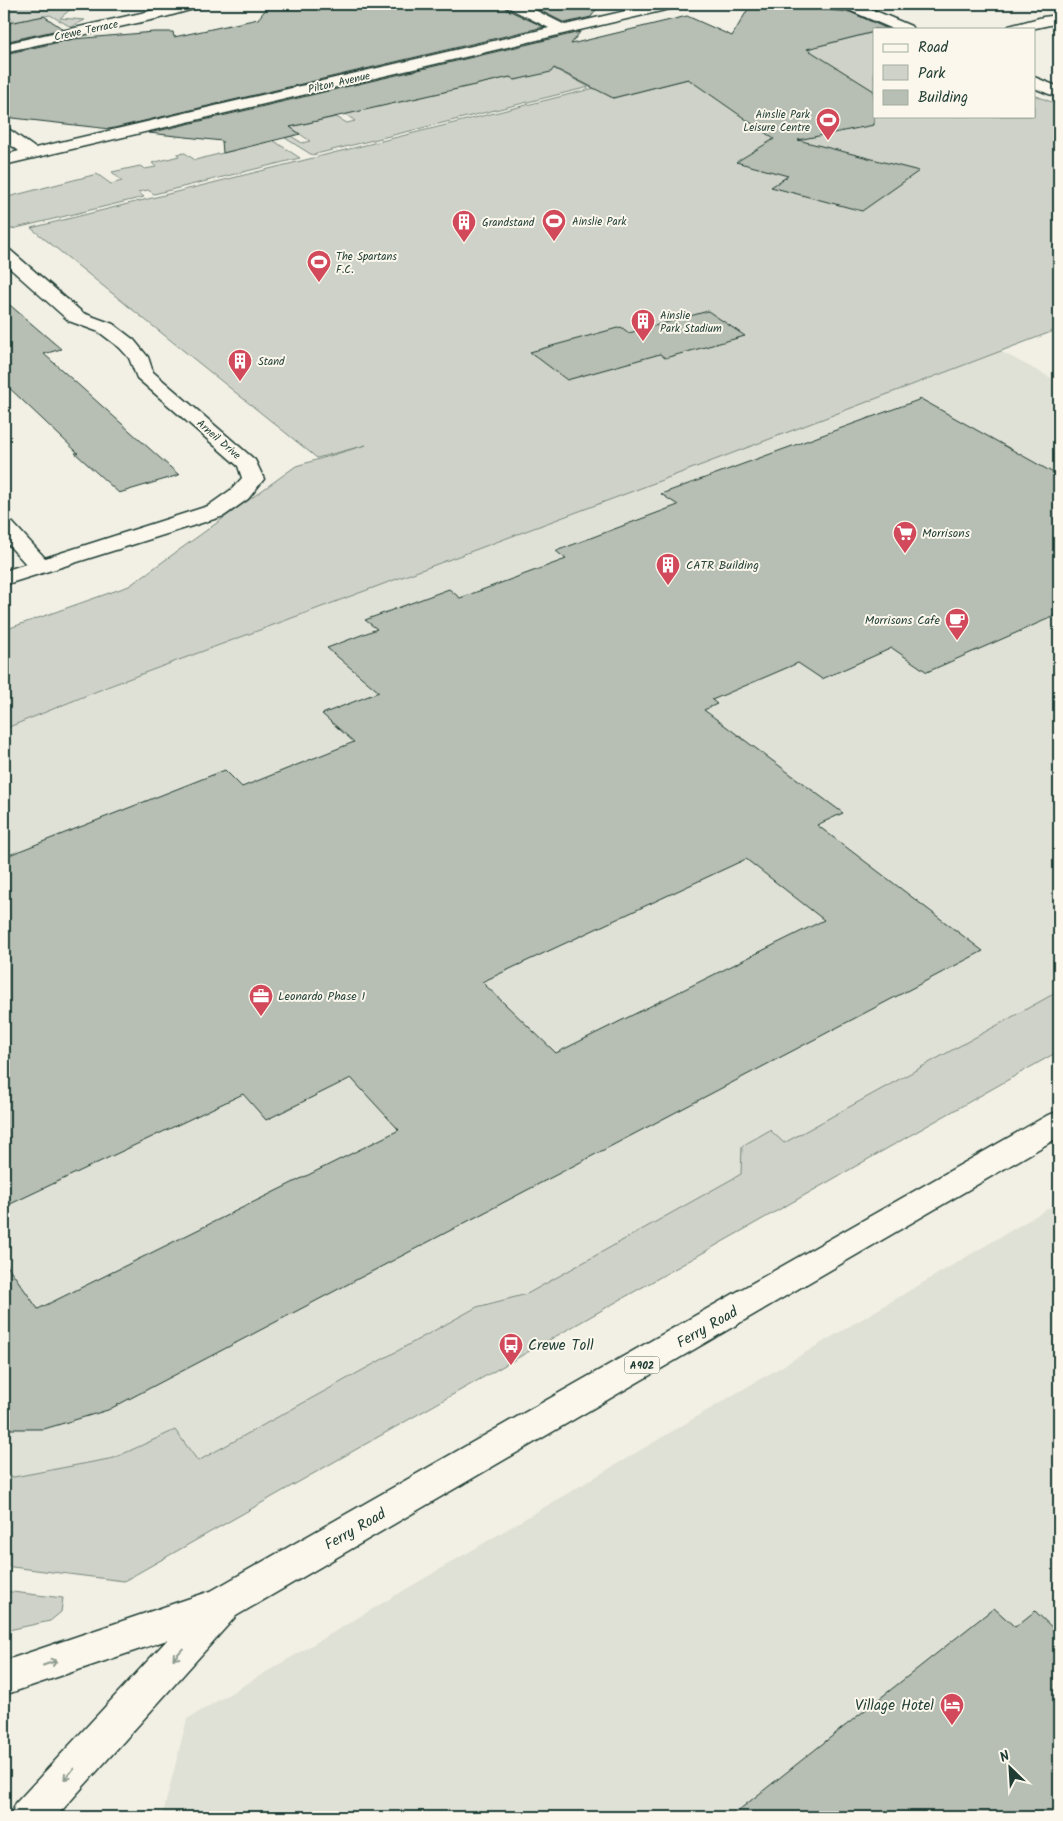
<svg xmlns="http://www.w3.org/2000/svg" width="1063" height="1821" viewBox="0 0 1063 1821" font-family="Kalam,sans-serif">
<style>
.built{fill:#e0e1d6}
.green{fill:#cfd2c8;stroke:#77887e}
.building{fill:#b7beb3;stroke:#1f3d34;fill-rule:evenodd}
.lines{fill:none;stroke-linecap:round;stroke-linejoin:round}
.minor-casing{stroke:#1f3d34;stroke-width:3}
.major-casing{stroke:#1f3d34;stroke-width:3}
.minor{fill:#fbf7ec;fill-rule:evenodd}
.major{fill:#fbf7ec;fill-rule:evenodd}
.oneway{stroke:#8d9a90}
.labels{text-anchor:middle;stroke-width:4;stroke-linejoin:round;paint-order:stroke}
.far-street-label{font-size:11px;fill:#1f3d34;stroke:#fbf7ec}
.far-poi-label{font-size:11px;fill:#1f3d34;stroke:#fbf7ec;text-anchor:start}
.shield{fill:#fbf7ec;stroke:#61756b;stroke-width:1}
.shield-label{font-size:11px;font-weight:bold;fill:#1f3d34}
.poi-label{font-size:12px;fill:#1f3d34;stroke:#fbf7ec;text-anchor:start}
.near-street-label{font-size:15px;fill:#1f3d34;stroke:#fbf7ec}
.near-poi-label{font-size:15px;fill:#1f3d34;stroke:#fbf7ec;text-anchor:start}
</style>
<rect width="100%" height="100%" fill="#f2f0e5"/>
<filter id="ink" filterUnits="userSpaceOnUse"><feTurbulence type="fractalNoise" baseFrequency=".02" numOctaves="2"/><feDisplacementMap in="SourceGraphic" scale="10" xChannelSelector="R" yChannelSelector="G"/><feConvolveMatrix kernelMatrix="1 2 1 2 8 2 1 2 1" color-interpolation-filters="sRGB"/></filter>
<g filter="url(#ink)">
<g class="built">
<path d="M 1000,351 L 1059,382 L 1059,1051 L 124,1581 L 4,1566 L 4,729 L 112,685 L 620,496 Z"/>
<path d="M 1059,1202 L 1059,1817 L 162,1817 L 187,1719 Z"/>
</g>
<g class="green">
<path d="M 4,4 L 77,4 L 60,18 L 85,20 L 71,27 L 50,15 L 16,22 L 10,18 L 4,19 Z"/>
<path d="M 874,32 L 874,116 L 1034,116 L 1034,95 L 1059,105 L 1059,329 L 620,496 L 112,685 L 4,729 L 4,630 L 129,586 L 296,466 L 366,445 L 317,458 L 31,228 L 595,88 L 613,98 Z"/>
<path d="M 551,67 L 589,87 L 312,155 L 285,138 L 291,136 L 302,143 L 310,141 L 290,127 L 336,117 L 347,123 L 355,121 L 345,114 L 509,77 L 515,80 L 519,79 Z"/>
<path d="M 268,137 L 300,158 L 154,194 L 148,190 L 138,192 L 144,197 L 4,231 L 4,198 L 97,174 L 111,184 L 122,181 L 112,172 L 140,166 L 145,169 L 156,167 L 152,163 L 179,156 L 177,154 L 185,153 L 195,160 L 235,150 Z"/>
<path d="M 1059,991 L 1059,1051 L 124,1581 L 4,1566 L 4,1476 L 14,1477 L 114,1458 L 175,1430 L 198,1461 L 477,1307 L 527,1294 L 741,1174 L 742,1146 L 770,1130 L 784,1143 Z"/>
<path d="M 4,1591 L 63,1598 L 61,1612 L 50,1621 L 4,1631 Z"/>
</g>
<g class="building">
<path d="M 270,4 L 503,4 L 506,9 L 544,27 L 110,129 L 4,117 L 4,54 L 74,39 L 154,32 L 173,32 L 174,37 L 258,19 Z"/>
<path d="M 527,4 L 600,4 L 591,17 L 565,23 Z"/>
<path d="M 751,4 L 850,12 L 888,29 L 874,29 L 874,32 L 807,49 L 874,91 L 874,125 L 798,140 L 919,171 L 862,211 L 771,187 L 788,176 L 736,162 L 774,139 L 688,79 L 613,98 L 554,68 L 551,72 L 515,80 L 510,77 L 290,127 L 300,134 L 223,153 L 222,141 L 149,133 L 580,32 L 571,44 L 687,16 L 732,36 Z"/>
<path d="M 44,16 L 63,29 L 4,42 L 4,24 Z"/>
<path d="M 4,300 L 61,349 L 44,354 L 179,475 L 119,493 L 75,453 L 78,453 L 4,383 Z"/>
<path d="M 708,311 L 745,336 L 665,358 L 660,354 L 567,380 L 530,352 L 621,327 L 629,333 Z"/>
<path d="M 921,399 L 1059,476 L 1059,614 L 927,672 L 892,648 L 822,679 L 798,663 L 712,700 L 717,704 L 704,710 L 843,813 L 817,825 L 983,951 L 108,1410 L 44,1429 L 4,1429 L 4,1261 L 38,1309 L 399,1130 L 351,1078 L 266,1120 L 243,1094 L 4,1207 L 4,857 L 225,770 L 242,787 L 354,742 L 322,714 L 379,692 L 327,648 L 377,629 L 365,620 L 449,589 L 460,598 L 566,559 L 556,551 L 678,505 L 661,494 ZM 746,859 L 824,920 L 556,1053 L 482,982 Z"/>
<path d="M 994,1608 L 1015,1627 L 1035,1611 L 1059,1634 L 1059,1817 L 730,1817 Z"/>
</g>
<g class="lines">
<defs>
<g id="minor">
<path d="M 181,4 L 203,4 L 201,7 L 165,17 L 4,52 L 4,44 Z"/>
<path d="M 505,4 L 523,4 L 565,25 L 656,4 L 680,4 L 678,7 L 4,165 L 4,155 L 19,151 L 4,140 L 4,128 L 10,130 L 35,148 L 549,28 L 507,7 Z"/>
<path d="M 840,4 L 859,4 L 911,26 L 913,29 L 893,29 L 842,7 Z"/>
<path d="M 1059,15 L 1059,23 L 1031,29 L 1007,29 L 1009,26 L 1043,17 Z"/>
<path d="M 1034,77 L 1059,87 L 1059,98 L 1034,88 Z"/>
<path d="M 4,249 L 10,250 L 83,313 L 113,324 L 134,340 L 148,357 L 153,372 L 255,460 L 264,479 L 248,499 L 224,516 L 4,585 L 4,571 L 26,564 L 4,540 L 4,520 L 12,522 L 45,558 L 208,506 L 232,489 L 242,478 L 238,466 L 137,378 L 129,358 L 120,348 L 99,332 L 69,321 L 4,263 Z"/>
</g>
<path id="major" d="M 1059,1112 L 1059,1137 L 236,1616 L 56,1817 L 10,1817 L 16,1803 L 167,1640 L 4,1695 L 4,1661 L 211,1591 L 1048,1115 Z"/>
</defs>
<use href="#minor" class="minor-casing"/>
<use href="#major" class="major-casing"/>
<use href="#minor" class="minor"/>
<use href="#major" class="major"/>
</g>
<defs><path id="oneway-shaft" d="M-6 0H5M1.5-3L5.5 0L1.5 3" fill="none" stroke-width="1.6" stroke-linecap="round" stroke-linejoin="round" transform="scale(1.25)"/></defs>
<g class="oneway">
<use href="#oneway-shaft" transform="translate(178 1654) rotate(132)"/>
<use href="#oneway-shaft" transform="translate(50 1663) rotate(-19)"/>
<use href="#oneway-shaft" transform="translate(69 1774) rotate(132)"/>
</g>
</g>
<defs>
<symbol id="stadium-pin" viewBox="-11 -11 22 30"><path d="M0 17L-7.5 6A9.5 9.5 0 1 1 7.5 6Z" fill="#d1495b" stroke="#fbf7ec"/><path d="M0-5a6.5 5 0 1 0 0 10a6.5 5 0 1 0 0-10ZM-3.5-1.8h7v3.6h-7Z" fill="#fff"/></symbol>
<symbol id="building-pin" viewBox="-11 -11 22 30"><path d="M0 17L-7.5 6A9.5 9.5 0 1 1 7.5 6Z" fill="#d1495b" stroke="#fbf7ec"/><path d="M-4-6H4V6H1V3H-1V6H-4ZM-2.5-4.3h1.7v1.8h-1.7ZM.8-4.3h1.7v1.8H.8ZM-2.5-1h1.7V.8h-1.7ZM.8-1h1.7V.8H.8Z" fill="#fff"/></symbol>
<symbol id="supermarket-pin" viewBox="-11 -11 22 30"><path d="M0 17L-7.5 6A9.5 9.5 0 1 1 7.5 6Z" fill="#d1495b" stroke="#fbf7ec"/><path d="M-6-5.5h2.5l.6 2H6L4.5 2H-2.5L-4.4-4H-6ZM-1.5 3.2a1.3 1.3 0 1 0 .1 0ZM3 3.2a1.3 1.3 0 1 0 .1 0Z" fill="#fff"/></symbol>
<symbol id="cafe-pin" viewBox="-11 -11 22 30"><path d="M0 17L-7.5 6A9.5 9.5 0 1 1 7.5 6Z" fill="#d1495b" stroke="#fbf7ec"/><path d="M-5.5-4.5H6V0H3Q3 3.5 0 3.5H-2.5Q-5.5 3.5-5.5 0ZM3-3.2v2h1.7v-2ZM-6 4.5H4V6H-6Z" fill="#fff"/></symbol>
<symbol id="office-pin" viewBox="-11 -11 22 30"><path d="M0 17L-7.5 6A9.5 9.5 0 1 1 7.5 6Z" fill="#d1495b" stroke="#fbf7ec"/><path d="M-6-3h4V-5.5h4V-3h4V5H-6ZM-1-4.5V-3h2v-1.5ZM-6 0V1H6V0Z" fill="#fff"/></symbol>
<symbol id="bus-pin" viewBox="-11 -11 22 30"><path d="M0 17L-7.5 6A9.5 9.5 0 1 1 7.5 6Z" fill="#d1495b" stroke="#fbf7ec"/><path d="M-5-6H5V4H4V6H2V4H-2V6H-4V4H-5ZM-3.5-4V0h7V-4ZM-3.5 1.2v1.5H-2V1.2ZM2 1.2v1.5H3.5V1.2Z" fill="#fff"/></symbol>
<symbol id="hotel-pin" viewBox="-11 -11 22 30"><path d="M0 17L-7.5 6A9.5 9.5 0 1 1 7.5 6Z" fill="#d1495b" stroke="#fbf7ec"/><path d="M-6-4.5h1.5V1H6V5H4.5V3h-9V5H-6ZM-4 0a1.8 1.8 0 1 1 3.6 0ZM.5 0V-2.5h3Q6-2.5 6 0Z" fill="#fff"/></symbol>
</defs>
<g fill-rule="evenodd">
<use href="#stadium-pin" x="814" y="106" width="28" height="38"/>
<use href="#stadium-pin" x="540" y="207" width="28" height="38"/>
<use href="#building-pin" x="450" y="208" width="28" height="38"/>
<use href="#stadium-pin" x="305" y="248" width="28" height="38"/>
<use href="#building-pin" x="629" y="307" width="28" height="38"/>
<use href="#building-pin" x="226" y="347" width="28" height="38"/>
<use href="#supermarket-pin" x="891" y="519" width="28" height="38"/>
<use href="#building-pin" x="654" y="551" width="28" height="38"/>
<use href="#cafe-pin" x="943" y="606" width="28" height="38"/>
<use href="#office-pin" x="247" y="982" width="28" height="38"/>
<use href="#bus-pin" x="497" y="1331" width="28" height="38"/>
<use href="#hotel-pin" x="938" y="1691" width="28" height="38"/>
</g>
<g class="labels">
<g class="far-street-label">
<text transform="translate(86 30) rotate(-12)" y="4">Crewe Terrace</text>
<text transform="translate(339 82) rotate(-13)" y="4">Pilton Avenue</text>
<text transform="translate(219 439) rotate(41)" y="4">Arneil Drive</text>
</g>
<g class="far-poi-label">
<text x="810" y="118" text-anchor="end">Ainslie Park<tspan x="810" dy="13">Leisure Centre</tspan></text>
<text x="572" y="225">Ainslie Park</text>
<text x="482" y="226">Grandstand</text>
<text x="336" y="260">The Spartans<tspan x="336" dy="13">F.C.</tspan></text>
<text x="660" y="319">Ainslie<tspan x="660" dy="13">Park Stadium</tspan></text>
<text x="258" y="365">Stand</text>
</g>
<rect class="shield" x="624.5" y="1356.5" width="35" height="17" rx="4"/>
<g class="shield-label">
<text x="642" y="1369">A902</text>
</g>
<g class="poi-label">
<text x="922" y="537">Morrisons</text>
<text x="686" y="569">CATR Building</text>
<text x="940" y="624" text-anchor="end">Morrisons Cafe</text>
<text x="278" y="1000">Leonardo Phase 1</text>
</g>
<g class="near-street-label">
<text transform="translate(707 1327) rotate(-30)" y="5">Ferry Road</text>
<text transform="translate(355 1529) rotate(-30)" y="5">Ferry Road</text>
</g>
<g class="near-poi-label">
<text x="528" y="1350">Crewe Toll</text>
<text x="934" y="1710" text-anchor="end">Village Hotel</text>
</g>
</g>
<rect width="1063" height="1821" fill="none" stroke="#fbf7ec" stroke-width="20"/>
<rect x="10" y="10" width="1043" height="1801" fill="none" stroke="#1f3d34" stroke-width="2" filter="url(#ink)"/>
<rect x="873" y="28" width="162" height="90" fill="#fbf7ec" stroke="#a3ada2"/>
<rect x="883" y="44" width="25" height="8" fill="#fbf7ec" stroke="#a3ada2"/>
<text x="918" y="52" font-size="15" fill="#1f3d34">Road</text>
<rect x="883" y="65" width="25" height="15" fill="#cfd2c8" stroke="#a3ada2"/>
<text x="918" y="78" font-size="15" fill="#1f3d34">Park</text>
<rect x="883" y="90" width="25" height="15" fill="#b7beb3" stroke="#a3ada2"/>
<text x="918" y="102" font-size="15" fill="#1f3d34">Building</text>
<g transform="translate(1010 1768) rotate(335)" stroke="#fbf7ec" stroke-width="4" paint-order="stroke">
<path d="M0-4L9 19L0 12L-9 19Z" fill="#1f3d34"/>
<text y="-8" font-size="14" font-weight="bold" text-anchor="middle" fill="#1f3d34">N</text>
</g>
</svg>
